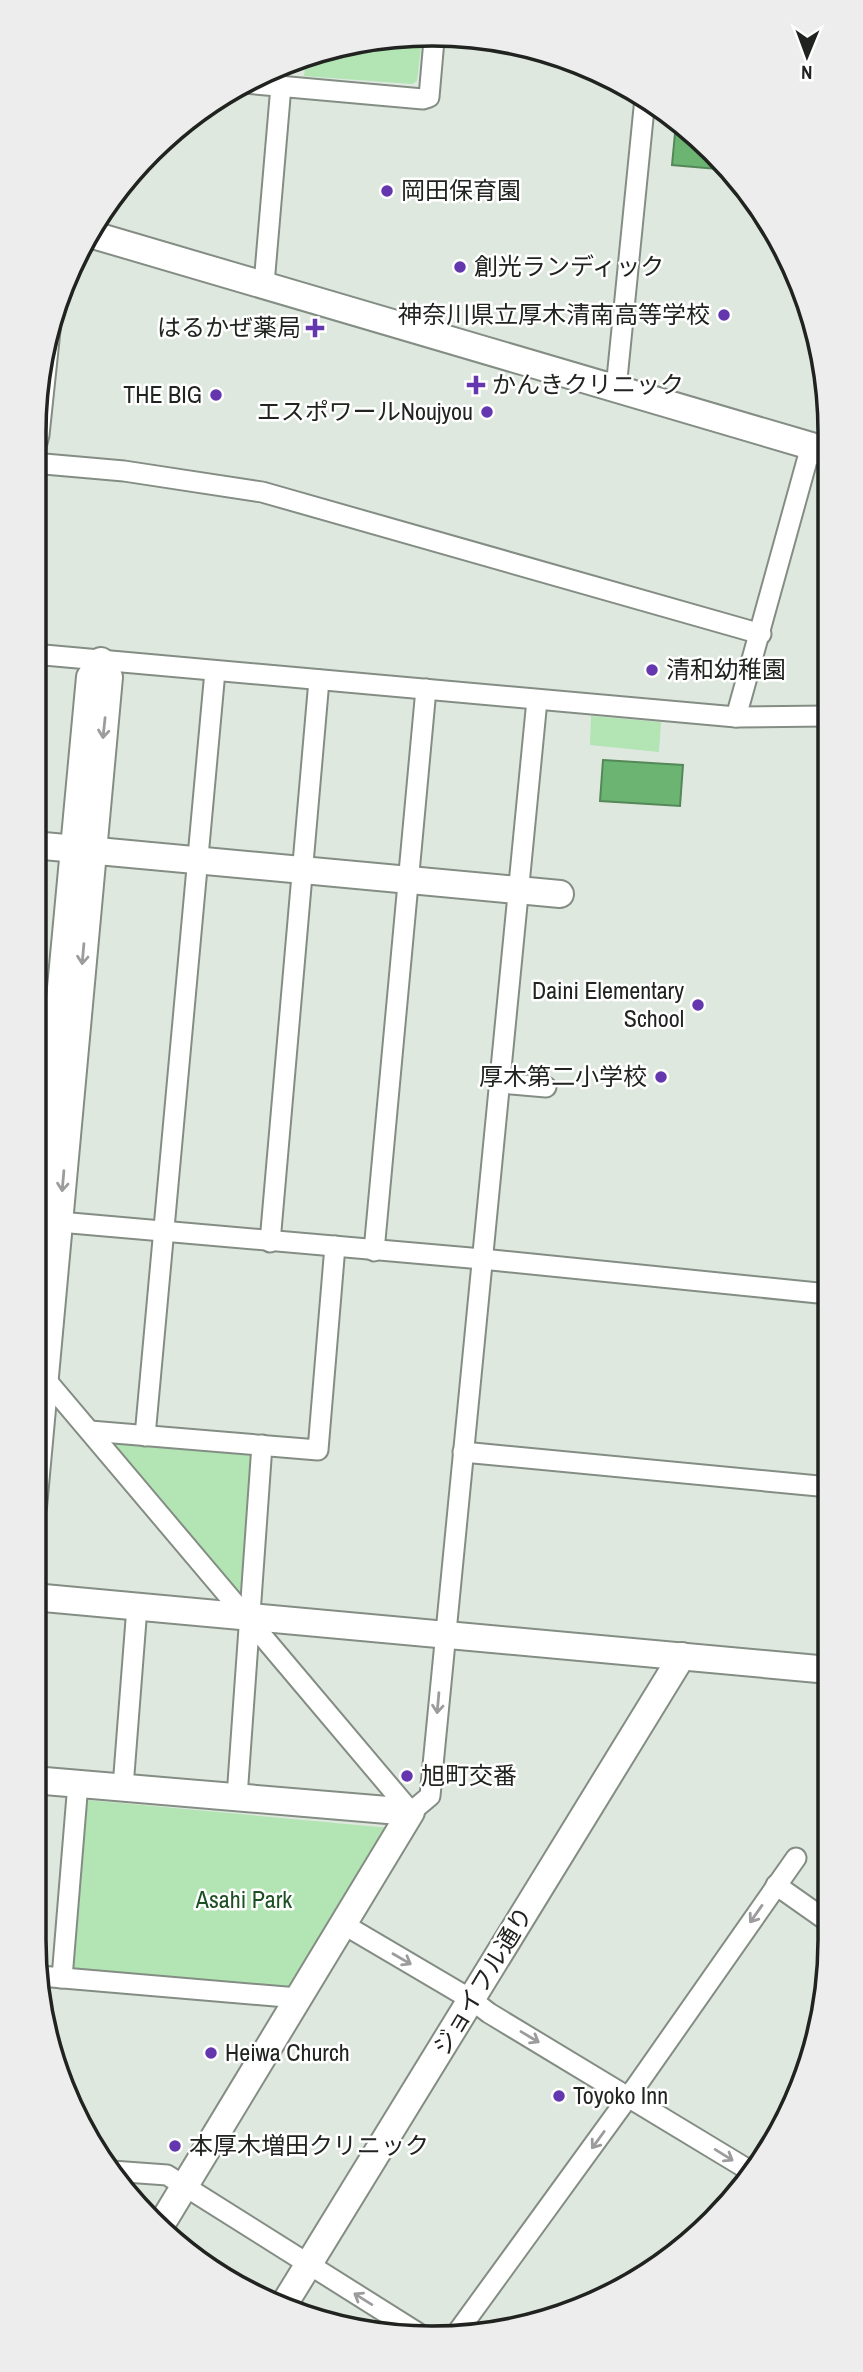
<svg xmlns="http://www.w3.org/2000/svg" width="863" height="2372" viewBox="0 0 863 2372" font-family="'Archivo Narrow','Noto Sans JP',sans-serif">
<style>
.green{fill:#b2e4b4}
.water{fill:#6bb471;stroke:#548859;stroke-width:2}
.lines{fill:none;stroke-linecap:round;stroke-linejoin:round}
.street-casing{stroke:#848d84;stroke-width:23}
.secondary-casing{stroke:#848d84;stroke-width:30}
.street{stroke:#fff;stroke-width:19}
.secondary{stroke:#fff;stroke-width:26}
.oneway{stroke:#9b9c9b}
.poi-dot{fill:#6437af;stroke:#fff;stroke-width:2.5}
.labels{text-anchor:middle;stroke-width:5;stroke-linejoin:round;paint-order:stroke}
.poi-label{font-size:24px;fill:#202320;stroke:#fff;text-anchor:start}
.park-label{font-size:24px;fill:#1c4f22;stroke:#fff}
.street-label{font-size:24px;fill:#202320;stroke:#fff}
.rim{fill:none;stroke:#202320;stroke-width:3.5}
</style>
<rect width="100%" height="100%" fill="#dfe8df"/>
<g class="green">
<path d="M 379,37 L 422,39 L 417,81 L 412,84 L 304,76 L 306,62 L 336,52 L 350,52 L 351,46 Z"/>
<path d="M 591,716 L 661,722 L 659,752 L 590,745 Z"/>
<path d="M 105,1436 L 248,1449 L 255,1456 L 246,1593 L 236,1592 Z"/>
<path d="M 87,1800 L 390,1828 L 292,1986 L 287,1989 L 71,1969 L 83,1805 Z"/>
</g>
<g class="water">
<path d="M 676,123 L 718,158 L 717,169 L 672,165 Z"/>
<path d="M 603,760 L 683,765 L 680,806 L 600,801 Z"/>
</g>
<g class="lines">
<defs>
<g id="street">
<path d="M 244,83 L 423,99 L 429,97 L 434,40"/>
<path d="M 264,284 L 281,86"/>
<path d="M 616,389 L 645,98"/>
<path d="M 33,458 L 39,435 L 51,321"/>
<path d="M 33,463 L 124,471 L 262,492 L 761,634"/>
<path d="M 33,654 L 736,717 L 827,716"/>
<path d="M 736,717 L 811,446"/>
<path d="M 501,1083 L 546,1087"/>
<path d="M 48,1221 L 482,1259 L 828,1294"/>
<path d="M 270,1242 L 319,680"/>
<path d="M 374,1251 L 426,689"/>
<path d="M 41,1374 L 411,1812 L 430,1796 L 537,700"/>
<path d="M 90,1431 L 318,1450 L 335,1246"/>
<path d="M 145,1436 L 215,671"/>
<path d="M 463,1452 L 829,1487"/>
<path d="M 123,1787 L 137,1607"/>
<path d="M 237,1797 L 262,1445"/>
<path d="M 776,1885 L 830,1923"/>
<path d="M 343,1924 L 472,2000 L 489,2013 L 752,2172"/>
<path d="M 40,1976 L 298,1998"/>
<path d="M 62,1978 L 78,1783"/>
<path d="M 112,2171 L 167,2175 L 418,2333"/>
<path d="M 459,2330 L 637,2085 L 796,1858"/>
</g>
<g id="secondary">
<path d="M 93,235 L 811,446 L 826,454"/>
<path d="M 33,845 L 560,894"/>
<path d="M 33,1288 L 90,677 L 101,661 L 109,677 L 33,1507"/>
<path d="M 33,1597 L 829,1670"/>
<path d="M 33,1780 L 411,1812 L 161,2225"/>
<path d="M 283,2306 L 682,1656"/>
</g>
</defs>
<use href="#street" class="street-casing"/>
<use href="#secondary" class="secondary-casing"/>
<use href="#street" class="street"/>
<use href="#secondary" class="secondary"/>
</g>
<defs><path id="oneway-shaft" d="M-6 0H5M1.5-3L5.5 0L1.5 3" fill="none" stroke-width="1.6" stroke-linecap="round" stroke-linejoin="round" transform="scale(1.75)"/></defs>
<g class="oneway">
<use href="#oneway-shaft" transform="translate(104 728) rotate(96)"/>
<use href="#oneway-shaft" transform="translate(83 954) rotate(95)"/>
<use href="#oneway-shaft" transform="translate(63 1181) rotate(95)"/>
<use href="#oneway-shaft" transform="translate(438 1703) rotate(95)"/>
<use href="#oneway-shaft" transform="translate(756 1914) rotate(125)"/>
<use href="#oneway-shaft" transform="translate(402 1959) rotate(30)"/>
<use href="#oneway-shaft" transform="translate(530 2037) rotate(31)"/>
<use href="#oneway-shaft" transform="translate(598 2140) rotate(126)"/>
<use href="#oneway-shaft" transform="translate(724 2155) rotate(32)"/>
<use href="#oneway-shaft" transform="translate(363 2299) rotate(-148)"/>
</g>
<g class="poi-dot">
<circle cx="387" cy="191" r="7"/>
<circle cx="460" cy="267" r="7"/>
<circle cx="724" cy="315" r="7"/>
<path d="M311.5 317.5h7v7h7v7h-7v7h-7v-7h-7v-7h7z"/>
<path d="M472.5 374.5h7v7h7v7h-7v7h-7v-7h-7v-7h7z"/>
<circle cx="216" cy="395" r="7"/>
<circle cx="487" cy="412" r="7"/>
<circle cx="652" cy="670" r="7"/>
<circle cx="698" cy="1005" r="7"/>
<circle cx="661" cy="1077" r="7"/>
<circle cx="407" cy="1776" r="7"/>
<circle cx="211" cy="2053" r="7"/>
<circle cx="559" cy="2096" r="7"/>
<circle cx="175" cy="2146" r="7"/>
</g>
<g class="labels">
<g class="poi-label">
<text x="401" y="199">岡田保育園</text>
<text x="474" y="275">創光ランディック</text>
<text x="710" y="323" text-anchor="end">神奈川県立厚木清南高等学校</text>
<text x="301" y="336" text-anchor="end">はるかぜ薬局</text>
<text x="492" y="393">かんきクリニック</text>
<text x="202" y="403" text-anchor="end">THE BIG</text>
<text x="473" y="420" text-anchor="end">エスポワールNoujyou</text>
<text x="666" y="678">清和幼稚園</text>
<text x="684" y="999" text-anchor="end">Daini Elementary<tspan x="684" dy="28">School</tspan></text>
<text x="647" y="1085" text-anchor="end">厚木第二小学校</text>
<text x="421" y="1784">旭町交番</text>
<text x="225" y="2061">Heiwa Church</text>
<text x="573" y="2104">Toyoko Inn</text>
<text x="189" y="2154">本厚木増田クリニック</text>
</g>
<g class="park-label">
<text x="244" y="1908">Asahi Park</text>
</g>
<g class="street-label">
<text transform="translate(483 1981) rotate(-59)" y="8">ジョイフル通り</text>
</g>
</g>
<path d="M0 0H863V2372H0ZM432 46H432A386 386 0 0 1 818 432V1940A386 386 0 0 1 432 2326H432A386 386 0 0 1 46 1940V432A386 386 0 0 1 432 46Z" fill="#ededed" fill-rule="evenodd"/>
<path class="rim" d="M432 46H432A386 386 0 0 1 818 432V1940A386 386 0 0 1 432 2326H432A386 386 0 0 1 46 1940V432A386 386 0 0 1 432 46Z"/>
<g transform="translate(807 56) rotate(181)" stroke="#ffffff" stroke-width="5" paint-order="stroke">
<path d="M0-5L12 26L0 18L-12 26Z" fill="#202320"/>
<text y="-10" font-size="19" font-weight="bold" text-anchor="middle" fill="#202320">N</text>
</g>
</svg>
